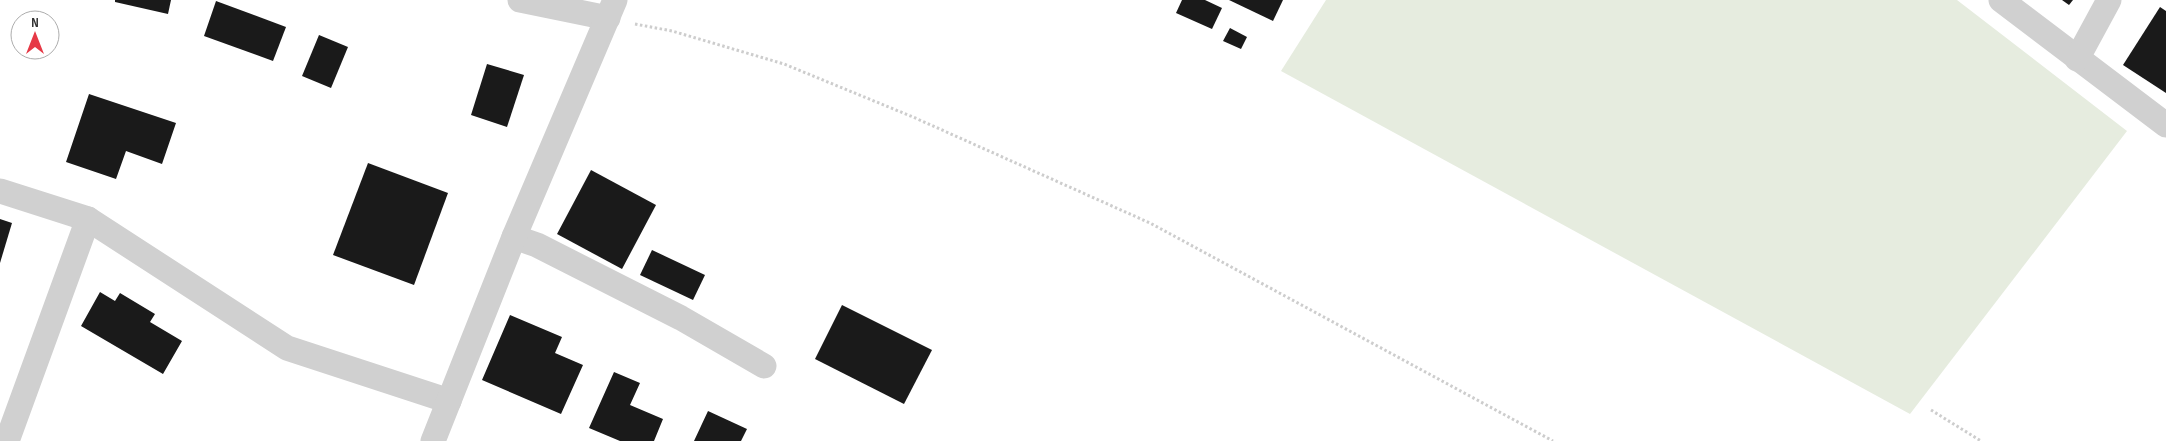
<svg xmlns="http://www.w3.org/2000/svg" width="2166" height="441" viewBox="0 0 2166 441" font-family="'Sofia Sans Condensed',sans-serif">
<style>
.green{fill:#e6ecdf}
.building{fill:#1a1a1a}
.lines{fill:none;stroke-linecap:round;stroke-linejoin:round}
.path{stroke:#cdcdcd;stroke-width:3;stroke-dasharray:2.5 2.5;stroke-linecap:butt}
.minor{stroke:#d0d0d0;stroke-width:25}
</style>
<rect width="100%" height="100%" fill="#fff"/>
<path class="green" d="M 1326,0 L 1957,0 L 2127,131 L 1910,414 L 1281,71 Z"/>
<g class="building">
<path d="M 115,0 L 171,0 L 168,14 L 115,2 Z"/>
<path d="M 1182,0 L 1205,0 L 1222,8 L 1212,29 L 1176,13 Z"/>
<path d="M 1229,0 L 1283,0 L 1273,21 Z"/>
<path d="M 2062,0 L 2073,0 L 2069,5 Z"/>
<path d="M 216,1 L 286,27 L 273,61 L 204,36 Z"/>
<path d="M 2160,7 L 2166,11 L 2166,93 L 2123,65 Z"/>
<path d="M 1230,28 L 1247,37 L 1241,49 L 1223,41 Z"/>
<path d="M 319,35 L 348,47 L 331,88 L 302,76 Z"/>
<path d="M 487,64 L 524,75 L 507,127 L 471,115 Z"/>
<path d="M 89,94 L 176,123 L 162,164 L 126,151 L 116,179 L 66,162 Z"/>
<path d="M 368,163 L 448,193 L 414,285 L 333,255 Z"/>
<path d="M 591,170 L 656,205 L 622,269 L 557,234 Z"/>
<path d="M 0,219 L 12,223 L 0,263 Z"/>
<path d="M 652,250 L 705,275 L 693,300 L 640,275 Z"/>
<path d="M 100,292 L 115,301 L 120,293 L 155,314 L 150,322 L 182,341 L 163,374 L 81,326 Z"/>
<path d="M 842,305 L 932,350 L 904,404 L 815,359 Z"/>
<path d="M 510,315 L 562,337 L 555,353 L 583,365 L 561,414 L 482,380 Z"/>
<path d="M 614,372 L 640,383 L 630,405 L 663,419 L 654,441 L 620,441 L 589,428 Z"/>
<path d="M 708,411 L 747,429 L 741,441 L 694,441 Z"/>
</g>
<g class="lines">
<g class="path">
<path d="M 635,24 L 672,31 L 784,64 L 913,117 L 1150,223 L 1553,441"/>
<path d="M 1931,410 L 1981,441"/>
</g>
<g class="minor">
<path d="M 520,0 L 608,18"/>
<path d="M 2001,0 L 2166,125"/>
<path d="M 2077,59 L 2109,0"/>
<path d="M 0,191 L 88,219 L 287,348 L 449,401"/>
<path d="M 514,237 L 537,245 L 681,318 L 764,366"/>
<path d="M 7,441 L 88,219"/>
<path d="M 433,441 L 514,237 L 615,0"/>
</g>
</g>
<g transform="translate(35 35)"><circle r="24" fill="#ffffff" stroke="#adadad"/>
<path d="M0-4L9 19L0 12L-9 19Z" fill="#e63946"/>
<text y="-8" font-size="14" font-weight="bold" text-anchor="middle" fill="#333333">N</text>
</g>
</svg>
